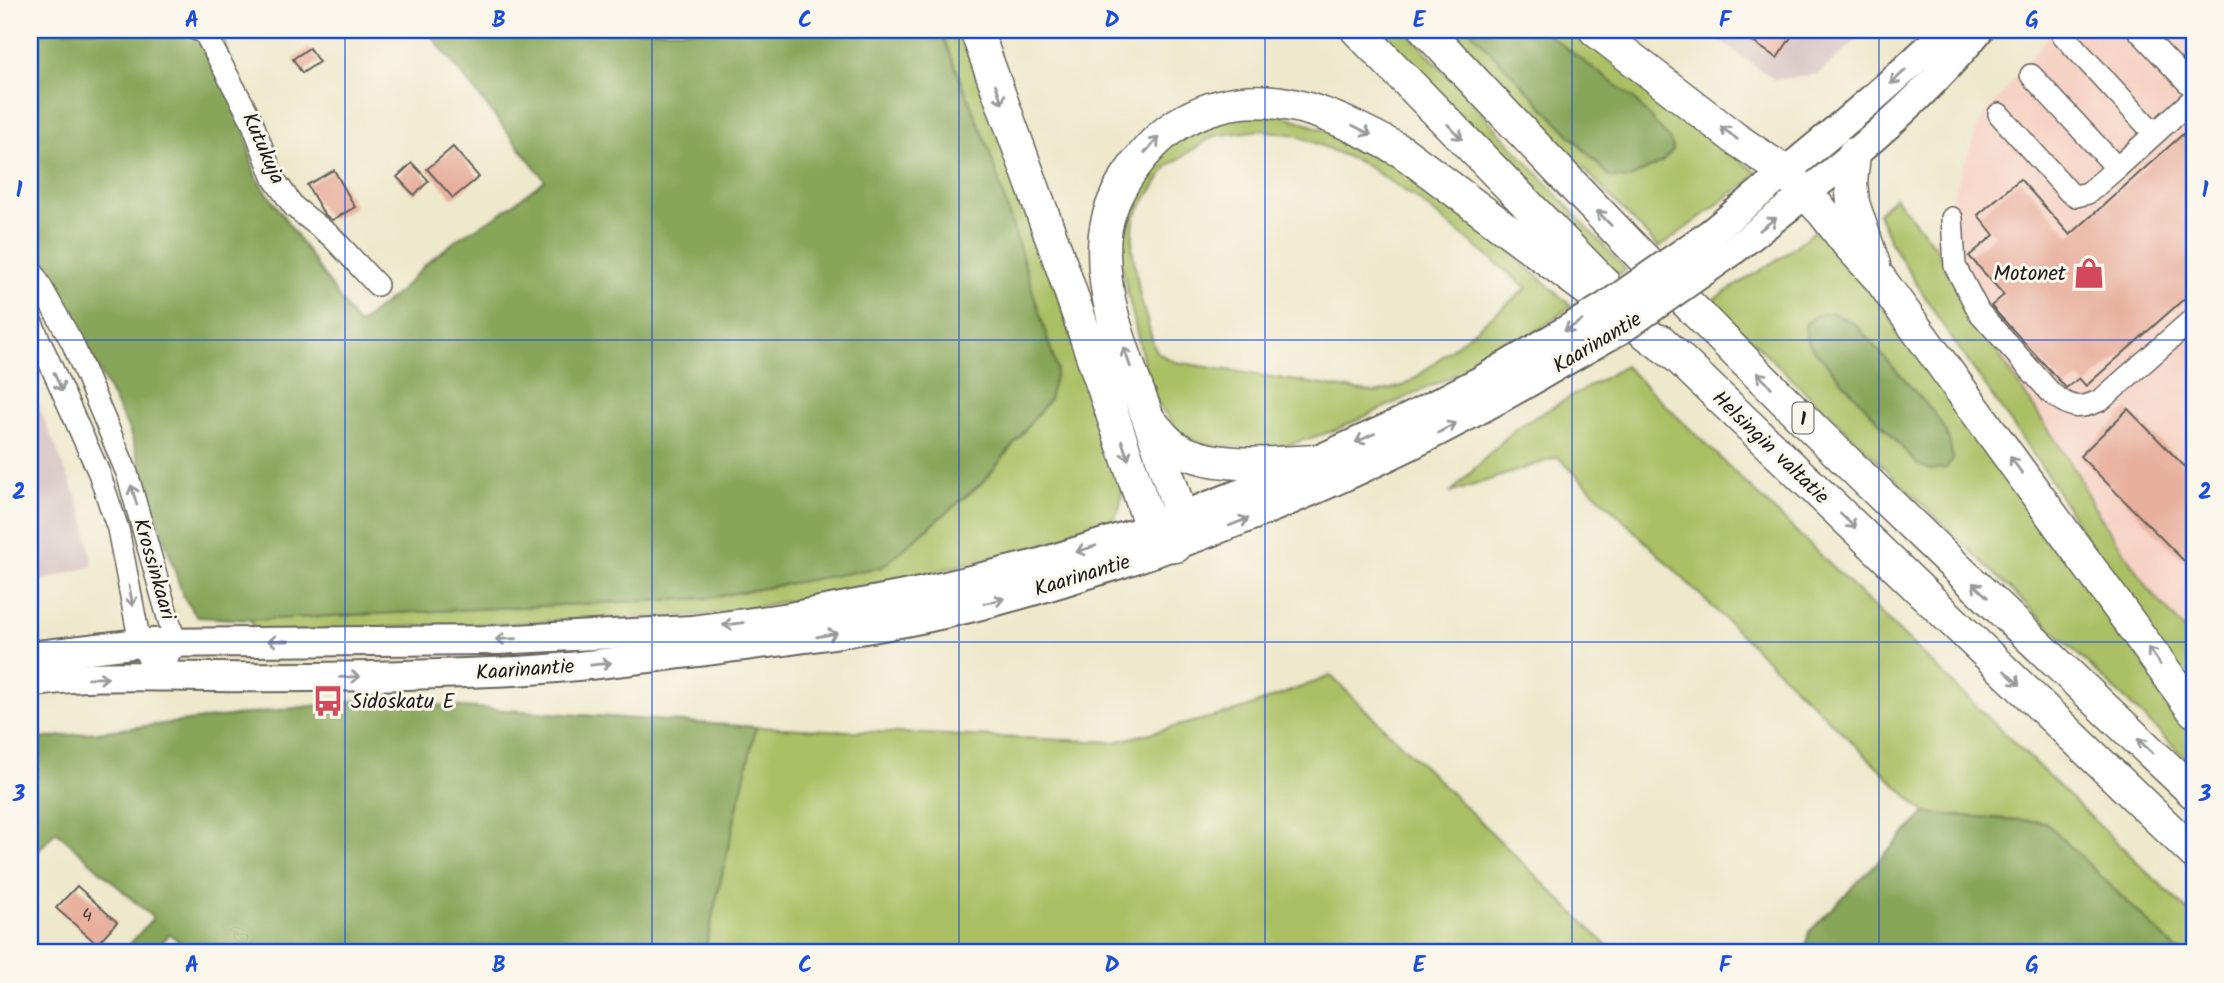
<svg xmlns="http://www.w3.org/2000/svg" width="2224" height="983" viewBox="0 0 2224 983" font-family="Kalam,sans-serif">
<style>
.built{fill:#f6d2c5}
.industrial{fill:#d1bfbf}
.green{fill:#abc065;stroke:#646e40;stroke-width:2;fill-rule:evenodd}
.forest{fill:#88a65a;stroke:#52613b;stroke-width:2}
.building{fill:#e8af9e}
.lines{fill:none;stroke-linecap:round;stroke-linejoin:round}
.minor-casing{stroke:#66635a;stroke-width:24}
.major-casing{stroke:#66635a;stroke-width:32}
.highway-casing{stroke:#66635a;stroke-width:35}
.minor{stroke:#fff;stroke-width:21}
.major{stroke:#fff;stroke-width:28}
.highway{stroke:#fff;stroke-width:32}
.major-bridge-casing{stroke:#66635a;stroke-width:32;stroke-linecap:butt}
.major-bridge{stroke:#fff;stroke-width:28}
.oneway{stroke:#999}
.grid{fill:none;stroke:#1d4ed8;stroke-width:2;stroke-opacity:0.55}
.labels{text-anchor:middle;stroke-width:6;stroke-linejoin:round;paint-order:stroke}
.number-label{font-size:18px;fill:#4f413c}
.shield{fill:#fbf7ec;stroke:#5f5e5a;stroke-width:2}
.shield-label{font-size:19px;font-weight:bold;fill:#1c1c1c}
.street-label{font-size:21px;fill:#1c1c1c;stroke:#fbf7ec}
.poi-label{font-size:21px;fill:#1c1c1c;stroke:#fbf7ec;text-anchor:end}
.neatline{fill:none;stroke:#1d4ed8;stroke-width:2.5}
.grid-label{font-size:23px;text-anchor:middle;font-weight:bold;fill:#1d4ed8}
</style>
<rect width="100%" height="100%" fill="#fbf7ec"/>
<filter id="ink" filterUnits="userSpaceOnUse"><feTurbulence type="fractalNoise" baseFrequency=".0143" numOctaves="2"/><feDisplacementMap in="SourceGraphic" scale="14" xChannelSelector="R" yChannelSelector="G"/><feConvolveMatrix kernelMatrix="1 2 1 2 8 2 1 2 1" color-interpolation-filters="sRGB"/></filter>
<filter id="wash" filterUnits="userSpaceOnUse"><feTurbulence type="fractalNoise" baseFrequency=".00686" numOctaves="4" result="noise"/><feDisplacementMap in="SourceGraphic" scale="28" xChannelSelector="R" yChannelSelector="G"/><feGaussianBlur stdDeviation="1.57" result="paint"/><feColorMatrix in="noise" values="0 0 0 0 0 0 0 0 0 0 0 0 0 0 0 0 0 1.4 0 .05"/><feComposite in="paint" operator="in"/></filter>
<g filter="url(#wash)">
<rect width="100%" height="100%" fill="#eee8cc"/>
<path class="built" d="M 2053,30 L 2194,30 L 2194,623 L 2185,630 L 2150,591 L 2092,504 L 2077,473 L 1999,355 L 1934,245 L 1980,122 Z"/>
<g class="industrial">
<path d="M 1704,30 L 1868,30 L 1818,74 L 1775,80 Z"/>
<path d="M 30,386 L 77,498 L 84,517 L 93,566 L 30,584 Z"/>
</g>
<g class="green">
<path d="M 940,30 L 960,30 L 1049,268 L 1122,493 C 1119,525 1106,528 1078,536 L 878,586 L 706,615 L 254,633 L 251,620 L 708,598 L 882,567 L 984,481 L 1057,370 L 988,147 Z"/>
<path d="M 1378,30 L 1406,30 L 1626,270 L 1614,277 Z"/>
<path d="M 1452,30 L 1470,30 L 1610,177 L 1565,49 L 1542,30 L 1578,30 L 1758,174 L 1659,248 Z"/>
<path d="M 1282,115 L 1358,142 L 1463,209 L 1571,306 L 1510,350 L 1333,431 L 1288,445 L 1257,449 L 1201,444 L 1179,432 L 1151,394 L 1119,255 L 1119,227 L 1126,206 L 1160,150 L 1226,116 ZM 1261,130 L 1296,135 L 1362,163 L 1417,199 L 1527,288 L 1418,376 L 1403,386 L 1375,393 L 1175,362 L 1159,354 L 1154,346 L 1140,296 L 1132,248 L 1134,217 L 1168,166 L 1214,136 Z"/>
<path d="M 1895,197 L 1934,245 L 1999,355 L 2077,473 L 2092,504 L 2150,591 L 2185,630 L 2194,637 L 2194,695 L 2113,583 L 2048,476 L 1944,327 L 1891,243 L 1878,213 Z"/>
<path d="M 1822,225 L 2194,726 L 2194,766 L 1711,301 L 1782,257 Z"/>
<path d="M 1625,366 L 2194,917 L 2194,953 L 2180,953 L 2045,822 L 1925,813 L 1558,457 L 1450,493 L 1516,428 Z"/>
<path d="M 1331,676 L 1615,953 L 704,953 L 756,727 L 1115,742 L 1240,710 Z"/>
</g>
<g class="forest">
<path d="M 30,30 L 222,30 L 255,175 L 358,325 L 401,290 L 427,263 L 460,237 L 497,216 L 545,180 L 427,30 L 940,30 L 988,147 L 1057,369 L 1049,400 L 984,481 L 882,567 L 708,598 L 251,620 L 197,617 L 183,596 L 129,430 L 30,234 Z"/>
<path d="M 1470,30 L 1542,30 L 1634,99 L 1670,140 L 1673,150 L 1662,162 L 1628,179 L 1610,177 Z"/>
<path d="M 1831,312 L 1855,324 L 1935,414 L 1948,436 L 1953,459 L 1946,468 L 1930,470 L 1917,464 L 1807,342 L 1805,325 L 1815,316 Z"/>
<path d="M 361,700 L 756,727 L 704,953 L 192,953 L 170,934 L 151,953 L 122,953 L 153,918 L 56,831 L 30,860 L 30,740 Z"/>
<path d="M 1925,813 L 2045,822 L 2180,953 L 1804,953 L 1809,932 Z"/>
</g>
<g id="blocks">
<g class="building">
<path d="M 1735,30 L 1796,30 L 1777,58 Z"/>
<path d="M 309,48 L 319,62 L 302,73 L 293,59 Z"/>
<path d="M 2183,134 L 2194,147 L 2194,290 L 2086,386 L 2079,378 L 2066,388 L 1991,306 L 2004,295 L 1969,256 L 1994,235 L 1978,215 L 2020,179 L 2070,235 Z"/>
<path d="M 453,147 L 479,177 L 453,198 L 427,169 Z"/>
<path d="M 412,163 L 429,181 L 414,195 L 397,177 Z"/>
<path d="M 334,170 L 355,207 L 332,220 L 324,214 L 307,185 Z"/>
<path d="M 2128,409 L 2194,476 L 2194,571 L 2080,456 Z"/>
<path d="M 77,886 L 117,922 L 97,944 L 56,908 Z"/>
</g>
</g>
</g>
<g filter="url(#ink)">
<use href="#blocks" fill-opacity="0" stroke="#66635a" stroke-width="2"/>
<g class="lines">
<defs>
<g id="minor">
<path d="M 197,30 L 204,32 L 251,119 L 274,179 L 294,207 L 332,237 L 377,285"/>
<path d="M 2138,30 L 2194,89"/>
<path d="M 2063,35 L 2154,133"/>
<path d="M 1999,114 L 2069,192 L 2076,196 L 2088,193 L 2117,168 L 2031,75"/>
<path d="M 2117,168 L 2194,98"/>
<path d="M 1952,218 L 1955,266 L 1979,312 L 2051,393 C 2071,409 2079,410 2101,400 L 2194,318"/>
<path d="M 30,267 L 72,342 L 127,473 L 175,642 L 159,677"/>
<path d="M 30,319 L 99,473 L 118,529 L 140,643 L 159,677"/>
</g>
<g id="major">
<path d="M 1711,233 C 1791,167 1872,103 1947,30"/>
<path d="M 1730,253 C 1818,184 1909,117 1979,30"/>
<path d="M 30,656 L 140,643 L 497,640 L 692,630 L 784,618 L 920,592 L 1037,564 L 1151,528 L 1265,484 L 1401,422 L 1478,382 L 1538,347"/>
<path d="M 30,683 C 90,673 152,677 213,677 C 306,678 398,676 491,672 C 558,670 623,661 689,653 C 768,643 847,634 925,618 C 990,605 1054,585 1117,565 C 1272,514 1419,448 1558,365"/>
</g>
<g id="highway">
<path d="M 976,30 L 1063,270 L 1151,528 L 1176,546 C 1177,537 1179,528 1179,519 C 1179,502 1167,475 1162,458 C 1140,387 1097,310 1105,234 C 1108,211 1118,189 1131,171 C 1146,150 1162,132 1185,120 C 1262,78 1333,114 1403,152 L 1675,355"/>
<path d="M 1357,30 L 1603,282"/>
<path d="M 1426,30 C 1515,125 1605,220 1697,313 C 1859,477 2027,635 2194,793"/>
<path d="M 1595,30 L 1736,139 L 1785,172 L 1823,212 L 1848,244 L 1880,279 L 2194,711"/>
<path d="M 1854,154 L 1851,182 L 1853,203 L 1874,265"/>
<path d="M 1661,341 L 2194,853"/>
<path d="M 1151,422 C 1158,430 1165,440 1174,446 C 1208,470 1277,463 1316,461"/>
</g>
</defs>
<use href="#minor" class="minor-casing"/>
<use href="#major" class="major-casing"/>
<use href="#highway" class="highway-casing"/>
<use href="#minor" class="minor"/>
<use href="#major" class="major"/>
<use href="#highway" class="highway"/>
<defs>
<g id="major-bridge">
<path d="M 1538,347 L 1605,307 L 1711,233"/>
<path d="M 1558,365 L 1623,328 L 1730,253"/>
</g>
</defs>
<use href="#major-bridge" class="major-bridge-casing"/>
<use href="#major-bridge" class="major-bridge"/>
</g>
<defs><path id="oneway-shaft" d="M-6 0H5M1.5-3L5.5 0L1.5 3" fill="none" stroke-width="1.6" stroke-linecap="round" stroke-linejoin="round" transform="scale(1.75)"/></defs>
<g class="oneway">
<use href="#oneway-shaft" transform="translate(1898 77) rotate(138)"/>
<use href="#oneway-shaft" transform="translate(999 94) rotate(70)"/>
<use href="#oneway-shaft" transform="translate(1362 130) rotate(27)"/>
<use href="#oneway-shaft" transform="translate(1455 132) rotate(46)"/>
<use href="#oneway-shaft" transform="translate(1729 133) rotate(-143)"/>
<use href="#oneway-shaft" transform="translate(1152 145) rotate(-47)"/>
<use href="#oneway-shaft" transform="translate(1604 218) rotate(-134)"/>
<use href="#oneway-shaft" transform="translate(1768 224) rotate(-38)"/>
<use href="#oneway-shaft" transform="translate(1573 326) rotate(149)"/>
<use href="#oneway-shaft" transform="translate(1127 357) rotate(-109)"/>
<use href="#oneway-shaft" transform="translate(1764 380) rotate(-135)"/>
<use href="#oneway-shaft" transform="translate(58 382) rotate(66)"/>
<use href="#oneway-shaft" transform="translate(1447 428) rotate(-28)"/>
<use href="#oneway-shaft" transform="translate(1365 438) rotate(155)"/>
<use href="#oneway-shaft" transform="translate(1125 450) rotate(71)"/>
<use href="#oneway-shaft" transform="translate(2016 465) rotate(-126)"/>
<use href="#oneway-shaft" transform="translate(134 495) rotate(-106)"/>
<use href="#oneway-shaft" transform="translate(1848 521) rotate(44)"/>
<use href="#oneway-shaft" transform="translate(1239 522) rotate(-21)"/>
<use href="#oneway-shaft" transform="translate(1086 549) rotate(162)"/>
<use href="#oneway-shaft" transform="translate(1980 590) rotate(-136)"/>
<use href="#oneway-shaft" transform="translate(131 596) rotate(79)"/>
<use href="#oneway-shaft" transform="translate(994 601) rotate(-14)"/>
<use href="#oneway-shaft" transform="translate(733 624) rotate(172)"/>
<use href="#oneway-shaft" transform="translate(827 635) rotate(-10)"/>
<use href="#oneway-shaft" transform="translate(506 639) rotate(178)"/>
<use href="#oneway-shaft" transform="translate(278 641) rotate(180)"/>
<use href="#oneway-shaft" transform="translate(2154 656) rotate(-126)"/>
<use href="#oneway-shaft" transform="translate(601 664) rotate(-6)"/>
<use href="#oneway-shaft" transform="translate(350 677) rotate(-2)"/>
<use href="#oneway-shaft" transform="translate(98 678) rotate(-2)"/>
<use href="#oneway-shaft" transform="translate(2012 678) rotate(44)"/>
<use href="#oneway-shaft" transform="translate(2145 746) rotate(-137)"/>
</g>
</g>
<path class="grid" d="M 345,30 L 345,953M 652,30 L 652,953M 959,30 L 959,953M 1265,30 L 1265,953M 1572,30 L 1572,953M 1879,30 L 1879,953M 30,340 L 2194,340M 30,642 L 2194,642"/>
<defs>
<symbol id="shop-bare" viewBox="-9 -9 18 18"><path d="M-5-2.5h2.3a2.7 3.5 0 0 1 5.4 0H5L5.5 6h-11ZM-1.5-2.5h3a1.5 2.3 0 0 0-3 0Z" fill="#d1495b" stroke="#fbf7ec" stroke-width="2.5" paint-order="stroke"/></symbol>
<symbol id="bus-bare" viewBox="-9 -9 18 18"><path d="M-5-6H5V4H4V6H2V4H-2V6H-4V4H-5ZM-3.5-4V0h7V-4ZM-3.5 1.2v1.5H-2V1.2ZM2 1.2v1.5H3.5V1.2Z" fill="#d1495b" stroke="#fbf7ec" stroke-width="2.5" paint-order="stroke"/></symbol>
</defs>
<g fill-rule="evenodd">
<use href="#shop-bare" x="2067" y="251" width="44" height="44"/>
<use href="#bus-bare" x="306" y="679" width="44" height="44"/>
</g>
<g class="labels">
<g class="number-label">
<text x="87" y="921">4</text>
</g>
<rect class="shield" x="1792.5" y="402.5" width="21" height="31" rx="5"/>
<g class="shield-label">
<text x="1803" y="425">1</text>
</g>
<g class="street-label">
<text transform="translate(264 148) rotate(66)" y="7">Kutukuja</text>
<text transform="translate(1597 342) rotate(-31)" y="7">Kaarinantie</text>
<text transform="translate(1771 447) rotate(44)" y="7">Helsingin valtatie</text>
<text transform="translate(155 569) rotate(74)" y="7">Krossinkaari</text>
<text transform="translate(1082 575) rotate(-17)" y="7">Kaarinantie</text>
<text transform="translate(525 669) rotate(-4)" y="7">Kaarinantie</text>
</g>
<g class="poi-label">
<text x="2066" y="280">Motonet</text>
<text x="351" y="708" text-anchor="start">Sidoskatu E</text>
</g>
</g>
<rect width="2224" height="983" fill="none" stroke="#fbf7ec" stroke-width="77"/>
<rect x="38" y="38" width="2148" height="906" class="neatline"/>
<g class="grid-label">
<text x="192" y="27">A</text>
<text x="499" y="27">B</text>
<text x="805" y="27">C</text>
<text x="1112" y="27">D</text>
<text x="1419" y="27">E</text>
<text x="1725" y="27">F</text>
<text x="2032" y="27">G</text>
<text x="19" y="197">1</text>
<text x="2205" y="197">1</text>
<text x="19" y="499">2</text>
<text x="2205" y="499">2</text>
<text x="19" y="801">3</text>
<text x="2205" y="801">3</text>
<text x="192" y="972">A</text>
<text x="499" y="972">B</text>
<text x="805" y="972">C</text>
<text x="1112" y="972">D</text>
<text x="1419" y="972">E</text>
<text x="1725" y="972">F</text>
<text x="2032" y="972">G</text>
</g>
</svg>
